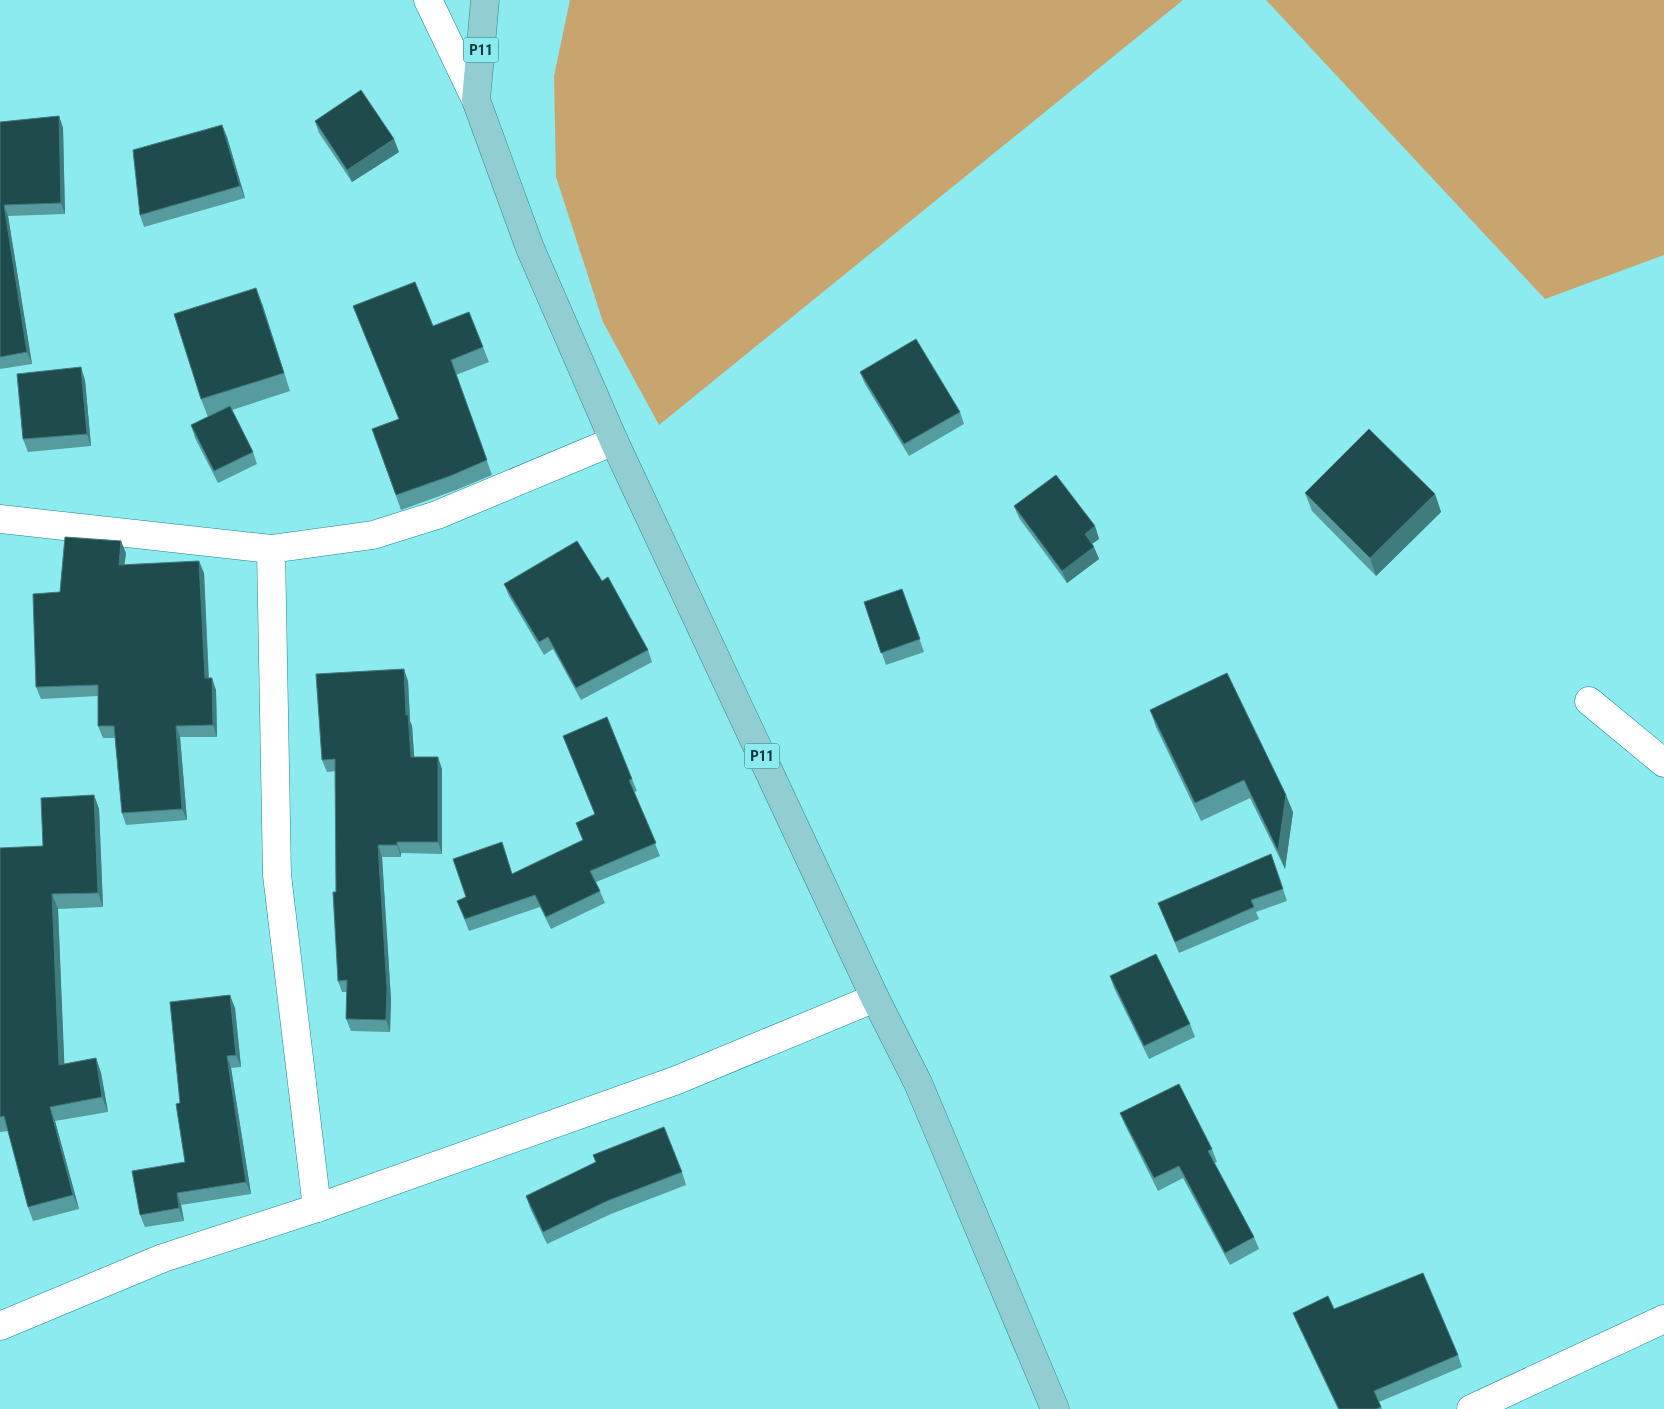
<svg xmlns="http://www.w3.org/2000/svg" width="1664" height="1409" viewBox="0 0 1664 1409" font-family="'Roboto Condensed',sans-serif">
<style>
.green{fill:#c8a56f}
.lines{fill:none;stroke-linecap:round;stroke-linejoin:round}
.street-casing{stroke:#1d898d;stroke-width:29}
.secondary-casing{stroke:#1d898d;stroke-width:29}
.primary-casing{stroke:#338487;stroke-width:29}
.street{stroke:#fff;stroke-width:28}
.secondary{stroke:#fff;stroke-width:28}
.primary{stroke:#92ced1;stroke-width:28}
.wall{fill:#569b9e}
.shaded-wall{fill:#407b7d}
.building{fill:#204b4c;stroke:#407b7d}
.labels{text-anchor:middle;stroke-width:5;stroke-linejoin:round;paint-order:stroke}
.shield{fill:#8bebef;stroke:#316c6f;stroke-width:1}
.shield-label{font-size:15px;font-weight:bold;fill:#0b3638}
</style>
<rect width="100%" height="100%" fill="#8bebef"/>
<g class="green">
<path d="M 570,0 L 1183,0 L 659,425 L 603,322 L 556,177 L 554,76 Z"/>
<path d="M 1266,0 L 1664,0 L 1664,255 L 1545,299 Z"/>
</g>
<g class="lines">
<defs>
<g id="street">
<path d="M 0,519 L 271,549 L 373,535 L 437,515 L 614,441"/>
<path d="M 271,549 L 277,875 L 317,1208"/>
<path d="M 1589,701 L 1664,763"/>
<path d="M 0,1326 L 163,1258 L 317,1208 L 677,1080 L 875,998"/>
<path d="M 1471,1409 L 1664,1319"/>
</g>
<path id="secondary" d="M 428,0 L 476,100"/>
<path id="primary" d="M 485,0 L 476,100 L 530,248 L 614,441 L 875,998 L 918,1083 L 1055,1409"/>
</defs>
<use href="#street" class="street-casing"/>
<use href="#secondary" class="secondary-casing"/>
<use href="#primary" class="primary-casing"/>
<use href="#street" class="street"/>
<use href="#secondary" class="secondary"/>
<use href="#primary" class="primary"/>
</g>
<g class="wall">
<path d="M 59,116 L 63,128 L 65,214 L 8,216 L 32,364 L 0,369 L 0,122 Z"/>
<path d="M 315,121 L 399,152 L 352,182 L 319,133 Z"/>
<path d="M 222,125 L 227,137 L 245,198 L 144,227 L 140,215 Z"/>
<path d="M 256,288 L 290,391 L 232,410 L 253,452 L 257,464 L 218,483 L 195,438 L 191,425 L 208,417 L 201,399 Z"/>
<path d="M 353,306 L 433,326 L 483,347 L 489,362 L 456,375 L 492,475 L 456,490 L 401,510 L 372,429 L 399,419 Z"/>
<path d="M 860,372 L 960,412 L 964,424 L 909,456 L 865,384 Z"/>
<path d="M 85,380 L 91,446 L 28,452 L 23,439 Z"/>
<path d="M 1305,493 L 1435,494 L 1441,512 L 1376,576 L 1312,511 Z"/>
<path d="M 1014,506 L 1095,526 L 1099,539 L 1092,544 L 1099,559 L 1067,583 L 1019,518 Z"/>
<path d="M 126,553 L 124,565 L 204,573 L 209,678 L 216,690 L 217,737 L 180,737 L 187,820 L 126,825 L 122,813 L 115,738 L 103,738 L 98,726 L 98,696 L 41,699 L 36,687 L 60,592 Z"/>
<path d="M 602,581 L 648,650 L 652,662 L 581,700 L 553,649 L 544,655 L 509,596 L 504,584 Z"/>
<path d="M 902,589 L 924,652 L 886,665 L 864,602 Z"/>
<path d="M 408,681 L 410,721 L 412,726 L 414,757 L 442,769 L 442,854 L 401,853 L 401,857 L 382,857 L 391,1000 L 390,1032 L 351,1031 L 346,1019 L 347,992 L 342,992 L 338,981 L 335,771 L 327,772 L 322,760 Z"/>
<path d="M 1150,710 L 1293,812 L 1285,869 L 1250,798 L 1201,821 L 1156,727 Z"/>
<path d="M 563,736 L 632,779 L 637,791 L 634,792 L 660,856 L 596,882 L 605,903 L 551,929 L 540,907 L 469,931 L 457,901 L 583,840 L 576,823 L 595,815 Z"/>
<path d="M 94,795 L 99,809 L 103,907 L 58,909 L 64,1064 L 96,1058 L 101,1073 L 108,1112 L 55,1121 L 79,1209 L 33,1221 L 28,1207 L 8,1131 L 0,1132 L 0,848 L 43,846 Z"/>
<path d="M 1271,854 L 1287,901 L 1256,912 L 1259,919 L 1179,953 L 1158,903 Z"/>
<path d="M 1110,976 L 1190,1024 L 1195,1037 L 1149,1059 L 1114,988 Z"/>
<path d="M 235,1008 L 241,1067 L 231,1068 L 251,1194 L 181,1205 L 184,1221 L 145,1227 L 140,1215 L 185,1162 Z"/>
<path d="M 1120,1113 L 1212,1149 L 1217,1162 L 1214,1163 L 1254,1237 L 1259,1249 L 1230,1265 L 1183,1178 L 1158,1191 L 1125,1125 Z"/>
<path d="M 682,1172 L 686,1185 L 611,1214 L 547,1244 L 530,1208 L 526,1196 Z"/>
<path d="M 1334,1309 L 1458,1355 L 1462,1367 L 1379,1402 L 1382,1409 L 1338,1409 L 1298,1325 L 1293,1313 Z"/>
</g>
<g class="shaded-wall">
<path d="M 59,116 L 63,128 L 65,214 L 61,203 Z"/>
<path d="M 222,125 L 227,137 L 245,198 L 240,186 Z"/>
<path d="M 394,139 L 399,152 L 352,182 L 347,170 Z"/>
<path d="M 4,205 L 8,216 L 32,364 L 27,352 Z"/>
<path d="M 256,288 L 263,306 L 290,391 L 284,373 Z"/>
<path d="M 81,367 L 85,380 L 91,446 L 87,434 Z"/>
<path d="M 1435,494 L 1441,512 L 1376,576 L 1370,558 Z"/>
<path d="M 1095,526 L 1099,539 L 1089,546 L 1085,534 Z"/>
<path d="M 121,541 L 126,553 L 123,576 L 119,565 Z"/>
<path d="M 1094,547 L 1099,559 L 1067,583 L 1062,571 Z"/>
<path d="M 199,561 L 204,573 L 209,690 L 205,678 Z"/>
<path d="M 404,669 L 408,681 L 410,721 L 412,726 L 415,768 L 411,757 L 406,715 Z"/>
<path d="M 212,678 L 216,690 L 217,737 L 213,725 Z"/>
<path d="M 176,726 L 180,737 L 187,820 L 182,809 Z"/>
<path d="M 438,757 L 442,769 L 442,854 L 438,842 Z"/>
<path d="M 94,795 L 99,809 L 103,907 L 98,893 Z"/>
<path d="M 1286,795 L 1293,812 L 1285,869 L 1278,851 Z"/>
<path d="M 397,842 L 401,853 L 401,857 L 397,845 Z"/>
<path d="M 378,845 L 382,857 L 391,1000 L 390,1032 L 386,1020 Z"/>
<path d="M 52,894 L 58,909 L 65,1079 L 59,1065 Z"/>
<path d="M 230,995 L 235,1008 L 241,1067 L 236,1055 Z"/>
<path d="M 227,1056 L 231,1068 L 251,1194 L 246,1182 Z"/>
<path d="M 96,1058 L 101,1073 L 108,1112 L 102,1097 Z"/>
<path d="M 50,1107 L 55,1121 L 79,1209 L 73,1195 Z"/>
<path d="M 177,1193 L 181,1205 L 184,1221 L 179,1208 Z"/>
</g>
<g class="building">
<path d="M 361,90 L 394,139 L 347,170 L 315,121 Z"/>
<path d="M 59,116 L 61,203 L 4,205 L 27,352 L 0,357 L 0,122 Z"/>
<path d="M 222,125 L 240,186 L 140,215 L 133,150 Z"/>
<path d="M 415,282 L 433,326 L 469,312 L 483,347 L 451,360 L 487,460 L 450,476 L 396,495 L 372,429 L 399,419 L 353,306 Z"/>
<path d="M 256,288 L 284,373 L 201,399 L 174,314 Z"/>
<path d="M 916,339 L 960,412 L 904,444 L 860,372 Z"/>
<path d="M 81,367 L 87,434 L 23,439 L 17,374 Z"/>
<path d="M 230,406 L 253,452 L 214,471 L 191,425 Z"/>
<path d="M 1369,429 L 1435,494 L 1370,558 L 1305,493 Z"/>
<path d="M 1056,475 L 1095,526 L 1085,534 L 1094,547 L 1062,571 L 1014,506 Z"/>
<path d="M 65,537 L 121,541 L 119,565 L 199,561 L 205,678 L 212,678 L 213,725 L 176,726 L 182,809 L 122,813 L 114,726 L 98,726 L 98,685 L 36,687 L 33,594 L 60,592 Z"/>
<path d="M 577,541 L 602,581 L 608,577 L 648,650 L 576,688 L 548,637 L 539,642 L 504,584 Z"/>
<path d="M 902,589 L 920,639 L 881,653 L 864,602 Z"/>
<path d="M 404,669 L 406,715 L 408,714 L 411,757 L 438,757 L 438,842 L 397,842 L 397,845 L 378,845 L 387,988 L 386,1020 L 346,1019 L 347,980 L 338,981 L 333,892 L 336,892 L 335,759 L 322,760 L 316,674 Z"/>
<path d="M 1227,673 L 1286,795 L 1278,851 L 1244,780 L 1195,803 L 1150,710 Z"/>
<path d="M 607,717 L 632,779 L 629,780 L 656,843 L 590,871 L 600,891 L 546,917 L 535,895 L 465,919 L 457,901 L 466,897 L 453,859 L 502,842 L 512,874 L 583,840 L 576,823 L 595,814 L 563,736 Z"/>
<path d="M 94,795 L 98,893 L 52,894 L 59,1065 L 96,1058 L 102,1097 L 50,1107 L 73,1195 L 28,1207 L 4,1116 L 0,1117 L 0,848 L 43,846 L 41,798 Z"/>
<path d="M 1271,854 L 1283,889 L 1251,900 L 1254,907 L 1175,942 L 1158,903 Z"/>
<path d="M 1156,954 L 1190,1024 L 1144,1046 L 1110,976 Z"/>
<path d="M 230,995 L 236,1055 L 227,1056 L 246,1182 L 177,1193 L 179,1208 L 140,1215 L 132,1171 L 185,1162 L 176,1104 L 180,1103 L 170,1002 Z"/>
<path d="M 1179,1084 L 1212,1149 L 1208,1151 L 1254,1237 L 1225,1253 L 1179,1166 L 1154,1178 L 1120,1113 Z"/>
<path d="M 664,1127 L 682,1172 L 607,1201 L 543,1232 L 526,1196 L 596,1162 L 593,1155 Z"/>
<path d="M 1423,1273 L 1458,1355 L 1374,1391 L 1381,1407 L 1376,1409 L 1339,1409 L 1293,1313 L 1328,1296 L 1334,1309 Z"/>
</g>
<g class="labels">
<g class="shield">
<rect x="463.5" y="37.5" width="35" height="25" rx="4"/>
<rect x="744.5" y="743.5" width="35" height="25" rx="4"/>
</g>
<g class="shield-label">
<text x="481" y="55">P11</text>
<text x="762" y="761">P11</text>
</g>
</g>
</svg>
